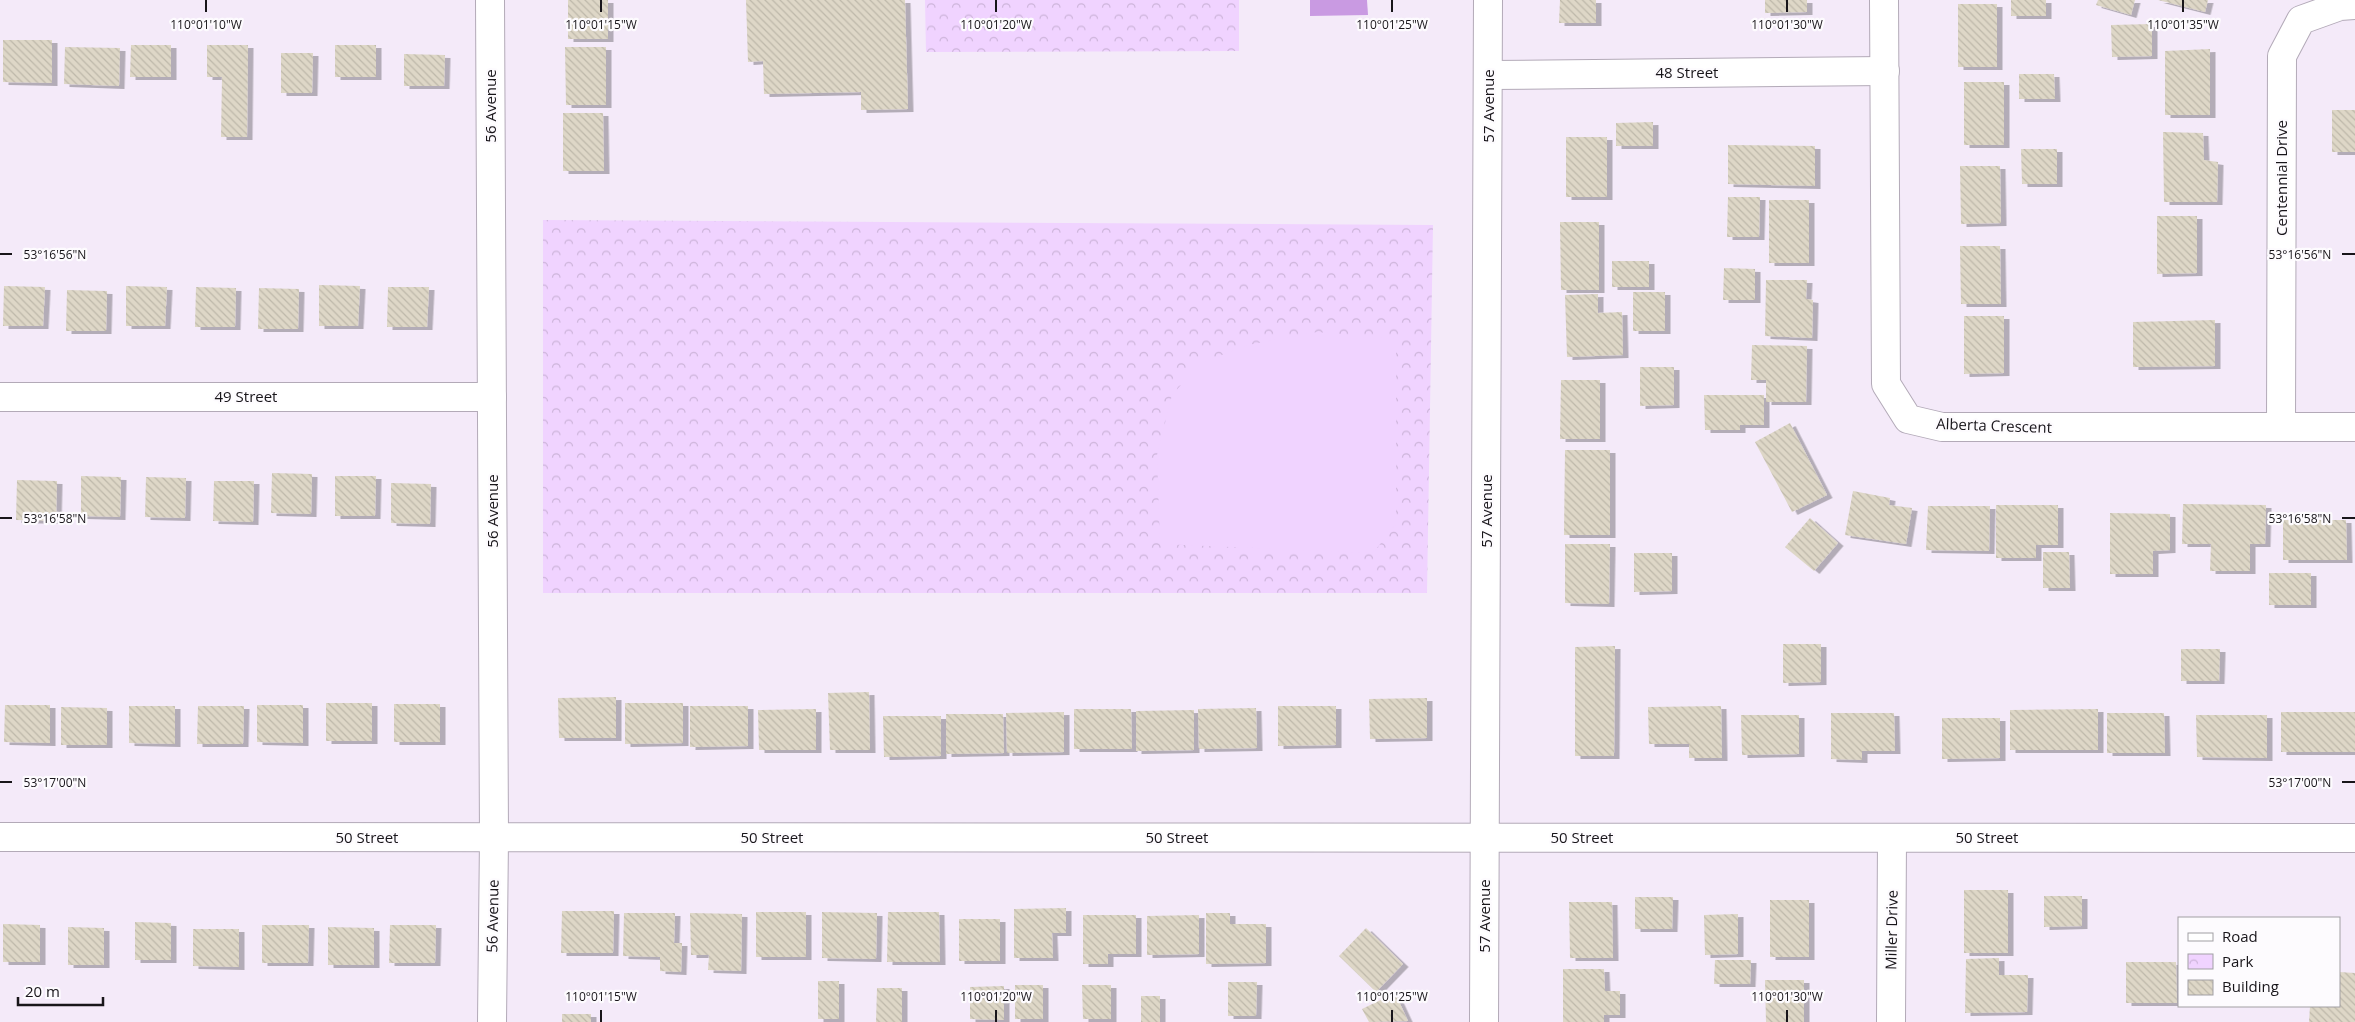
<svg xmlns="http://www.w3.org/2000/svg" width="2355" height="1022" viewBox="0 0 2355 1022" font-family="'Open Sans',sans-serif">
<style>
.park{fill:url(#park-crowns)}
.garden{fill:#f0d3ff}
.water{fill:#c99ae2}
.building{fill:url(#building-back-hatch);filter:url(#shadow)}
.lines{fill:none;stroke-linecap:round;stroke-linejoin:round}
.street-casing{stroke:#b3aab8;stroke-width:30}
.secondary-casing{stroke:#b3aab8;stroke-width:30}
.street{stroke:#fff;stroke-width:28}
.secondary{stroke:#fff;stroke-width:28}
.ticks{fill:none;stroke:#18151a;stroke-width:2}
.labels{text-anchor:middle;stroke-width:4.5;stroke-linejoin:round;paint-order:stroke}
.street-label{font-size:15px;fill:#18151a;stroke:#fdfbfe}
.ticks-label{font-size:12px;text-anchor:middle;fill:#18151a;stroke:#fdfbfe;stroke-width:4.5;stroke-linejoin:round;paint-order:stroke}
</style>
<defs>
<pattern id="park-crowns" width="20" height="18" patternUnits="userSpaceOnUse" patternTransform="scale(1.25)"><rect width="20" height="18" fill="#f0d3ff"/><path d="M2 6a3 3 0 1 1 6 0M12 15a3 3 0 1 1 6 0" fill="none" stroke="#cdb4da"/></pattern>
<pattern id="building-back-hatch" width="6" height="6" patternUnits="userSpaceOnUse" patternTransform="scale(1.25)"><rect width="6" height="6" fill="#ded7c7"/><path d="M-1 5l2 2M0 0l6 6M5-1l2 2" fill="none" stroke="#beb8aa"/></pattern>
<filter id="shadow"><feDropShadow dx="5.5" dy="3" stdDeviation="0" flood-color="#0004"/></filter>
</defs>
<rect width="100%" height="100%" fill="#f4eaf9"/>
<g class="park">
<path d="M 925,0 L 1239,0 L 1239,51 L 926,52 Z"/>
<path d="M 543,220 L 1433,225 L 1427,593 L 543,593 Z"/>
</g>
<path class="garden" d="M 1317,332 L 1396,339 L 1396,524 L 1373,553 L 1160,544 L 1157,455 L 1172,395 L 1201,363 L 1248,345 Z"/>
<path class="water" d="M 1310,0 L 1367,0 L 1368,15 L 1310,16 Z"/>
<g class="building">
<rect x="568" y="0" width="40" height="39"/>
<path d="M 746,0 L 905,0 L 908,109 L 861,110 L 861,92 L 764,94 L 763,61 L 748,62 Z"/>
<path d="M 1560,0 L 1596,0 L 1596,23 L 1559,23 Z"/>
<path d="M 1765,0 L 1807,0 L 1807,12 L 1765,13 Z"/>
<rect x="2011" y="0" width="35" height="16"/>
<path d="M 2098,0 L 2135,0 L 2131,15 L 2096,5 Z"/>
<path d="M 2158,0 L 2208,0 L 2205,12 Z"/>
<rect x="1958" y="4" width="39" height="63"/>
<path d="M 2152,24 L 2152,56 L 2112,57 L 2111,25 Z"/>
<path d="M 3,40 L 52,40 L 52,83 L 3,82 Z"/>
<path d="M 131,45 L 171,45 L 171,77 L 130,77 Z"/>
<path d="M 207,45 L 248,45 L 247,137 L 221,137 L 222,77 L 207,77 Z"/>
<rect x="335" y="45" width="41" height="32"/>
<path d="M 65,47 L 120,48 L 119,86 L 64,84 Z"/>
<path d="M 565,47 L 606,47 L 606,105 L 566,105 Z"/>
<path d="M 2210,49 L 2210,115 L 2165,115 L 2165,51 Z"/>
<path d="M 281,53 L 313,53 L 312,93 L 281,93 Z"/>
<path d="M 404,54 L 445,55 L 444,86 L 404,86 Z"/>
<path d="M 2019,74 L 2054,74 L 2055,99 L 2019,99 Z"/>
<rect x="1964" y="82" width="40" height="63"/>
<rect x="2332" y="110" width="23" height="42"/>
<path d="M 563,113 L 603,113 L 604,171 L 563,171 Z"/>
<path d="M 1653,122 L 1653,146 L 1616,146 L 1616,123 Z"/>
<path d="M 2163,132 L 2203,133 L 2204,160 L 2218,162 L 2217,202 L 2164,202 Z"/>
<rect x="1566" y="137" width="41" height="60"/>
<path d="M 1728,145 L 1815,146 L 1815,186 L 1728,184 Z"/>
<path d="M 2021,149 L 2057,149 L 2057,184 L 2022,184 Z"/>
<path d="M 1960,166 L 2000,166 L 2001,223 L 1961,224 Z"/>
<path d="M 1728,197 L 1760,197 L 1759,237 L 1727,237 Z"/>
<rect x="1769" y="200" width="40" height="63"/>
<path d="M 2157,216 L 2197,216 L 2197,273 L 2157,274 Z"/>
<path d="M 1560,222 L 1599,222 L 1599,290 L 1561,290 Z"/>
<path d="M 1960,246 L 2000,246 L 2001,304 L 1961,304 Z"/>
<rect x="1612" y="261" width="37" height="26"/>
<path d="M 1724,268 L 1755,269 L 1755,300 L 1723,300 Z"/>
<path d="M 1766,280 L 1807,280 L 1806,299 L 1813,300 L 1812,338 L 1765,336 Z"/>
<path d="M 319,285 L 360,286 L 358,326 L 319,326 Z"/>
<path d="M 4,286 L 45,287 L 43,326 L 3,326 Z"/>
<path d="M 126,286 L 167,287 L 165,326 L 126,326 Z"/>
<path d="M 196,287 L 236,288 L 235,327 L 195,327 Z"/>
<path d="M 388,287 L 429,287 L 427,327 L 387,327 Z"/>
<path d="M 259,288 L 299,289 L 298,329 L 258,329 Z"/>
<path d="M 67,290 L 107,291 L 106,331 L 66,331 Z"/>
<rect x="1633" y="292" width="32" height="39"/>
<path d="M 1598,294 L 1598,313 L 1622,312 L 1623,355 L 1567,357 L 1565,295 Z"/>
<path d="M 1964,316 L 2004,316 L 2004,373 L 1964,374 Z"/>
<path d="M 2215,320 L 2215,366 L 2133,367 L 2133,322 Z"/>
<path d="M 1752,345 L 1807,346 L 1806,402 L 1766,402 L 1766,380 L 1751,380 Z"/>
<path d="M 1640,367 L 1674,367 L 1674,405 L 1640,406 Z"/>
<path d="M 1561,380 L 1600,380 L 1600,439 L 1560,439 Z"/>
<path d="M 1704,395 L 1764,395 L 1764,425 L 1740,425 L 1740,430 L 1705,430 Z"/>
<path d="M 1790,423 L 1827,495 L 1792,512 L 1755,442 Z"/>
<path d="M 1565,450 L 1610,450 L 1610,535 L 1564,535 Z"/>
<path d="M 272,473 L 312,474 L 311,514 L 271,513 Z"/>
<path d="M 81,476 L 121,477 L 120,517 L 81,516 Z"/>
<path d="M 335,476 L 376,476 L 375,516 L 335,516 Z"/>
<path d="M 146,477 L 186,478 L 185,518 L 145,517 Z"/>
<path d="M 17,480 L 57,481 L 56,521 L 16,520 Z"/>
<path d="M 214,481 L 254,481 L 253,522 L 213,521 Z"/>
<path d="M 391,483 L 431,484 L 430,524 L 391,523 Z"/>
<path d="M 1853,491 L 1890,498 L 1889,505 L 1912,508 L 1906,544 L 1845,535 Z"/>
<path d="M 2183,504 L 2266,505 L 2265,544 L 2250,544 L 2250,571 L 2210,571 L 2211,544 L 2182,544 Z"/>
<path d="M 1996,505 L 2058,505 L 2058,545 L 2036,545 L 2036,558 L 1996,558 Z"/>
<path d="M 1928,506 L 1990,506 L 1989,551 L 1926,550 Z"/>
<path d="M 2110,513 L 2170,514 L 2170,550 L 2153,551 L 2153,574 L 2110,574 Z"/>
<path d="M 1810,518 L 1838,543 L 1814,571 L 1785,547 Z"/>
<path d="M 2283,520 L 2346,520 L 2347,560 L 2283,560 Z"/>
<path d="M 1565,544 L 1610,544 L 1609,604 L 1565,603 Z"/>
<path d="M 2043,552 L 2069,552 L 2070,588 L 2043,588 Z"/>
<path d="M 1634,553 L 1672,553 L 1672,591 L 1634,592 Z"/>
<rect x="2269" y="573" width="42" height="32"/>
<path d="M 1783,644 L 1821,644 L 1821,682 L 1783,683 Z"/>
<path d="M 1615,646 L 1614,756 L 1575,756 L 1575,647 Z"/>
<path d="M 2181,649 L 2220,649 L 2219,681 L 2181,681 Z"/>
<path d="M 869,692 L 870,750 L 830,750 L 828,693 Z"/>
<path d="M 616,697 L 616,738 L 559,738 L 558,698 Z"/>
<path d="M 1427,698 L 1427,738 L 1370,739 L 1369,699 Z"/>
<rect x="326" y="703" width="46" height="38"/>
<path d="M 625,703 L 683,703 L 683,743 L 625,744 Z"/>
<rect x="394" y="704" width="46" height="38"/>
<path d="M 5,705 L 50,705 L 50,743 L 4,742 Z"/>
<path d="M 257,705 L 303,705 L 303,743 L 257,742 Z"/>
<path d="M 129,706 L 175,706 L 175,744 L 129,743 Z"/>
<path d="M 198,706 L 244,706 L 243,744 L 197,744 Z"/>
<path d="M 690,706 L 748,706 L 748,746 L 690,747 Z"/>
<path d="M 1278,706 L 1336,706 L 1336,745 L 1278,746 Z"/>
<path d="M 1721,706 L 1722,758 L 1689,758 L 1689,744 L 1649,744 L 1648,707 Z"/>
<path d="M 61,707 L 107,708 L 107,745 L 61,745 Z"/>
<path d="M 1256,708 L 1257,748 L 1199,749 L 1198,709 Z"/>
<path d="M 816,709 L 816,750 L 759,750 L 758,710 Z"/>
<path d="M 1074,709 L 1131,709 L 1132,749 L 1074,749 Z"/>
<path d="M 2098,709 L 2098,750 L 2010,750 L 2010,710 Z"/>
<path d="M 1194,710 L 1194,750 L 1136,751 L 1136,711 Z"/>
<path d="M 1064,712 L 1064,752 L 1007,753 L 1006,713 Z"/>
<rect x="2281" y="712" width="74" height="40"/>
<path d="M 1831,713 L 1894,713 L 1895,751 L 1862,751 L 1862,760 L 1831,759 Z"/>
<path d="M 2107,713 L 2164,713 L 2165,753 L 2107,753 Z"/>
<path d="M 946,714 L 1003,714 L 1004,753 L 946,754 Z"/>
<path d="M 1741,715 L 1799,715 L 1799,754 L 1742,755 Z"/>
<path d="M 2196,715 L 2267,715 L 2267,758 L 2197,757 Z"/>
<path d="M 883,716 L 941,716 L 941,756 L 884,757 Z"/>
<path d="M 1942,718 L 2000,718 L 2000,758 L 1942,759 Z"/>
<rect x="1964" y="890" width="44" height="63"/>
<path d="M 2044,896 L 2082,896 L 2082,926 L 2044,927 Z"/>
<path d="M 1635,897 L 1673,897 L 1672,929 L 1635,929 Z"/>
<rect x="1770" y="900" width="39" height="57"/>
<path d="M 1569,902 L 1612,902 L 1613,958 L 1570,958 Z"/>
<path d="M 1066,908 L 1066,933 L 1052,933 L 1053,958 L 1014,958 L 1014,909 Z"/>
<path d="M 562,911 L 614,911 L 613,953 L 561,953 Z"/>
<rect x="756" y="912" width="50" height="45"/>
<path d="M 822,912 L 877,913 L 876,959 L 822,958 Z"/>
<path d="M 888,912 L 939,912 L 940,962 L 887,962 Z"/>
<path d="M 624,913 L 675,913 L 674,943 L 682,943 L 681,972 L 660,971 L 660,957 L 623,956 Z"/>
<path d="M 690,913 L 742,914 L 741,971 L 708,970 L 709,955 L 691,955 Z"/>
<path d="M 1206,913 L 1230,913 L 1230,924 L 1266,924 L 1266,963 L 1206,964 Z"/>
<path d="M 1738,914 L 1738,954 L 1705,955 L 1704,915 Z"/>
<path d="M 1083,915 L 1136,915 L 1136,954 L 1108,954 L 1108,964 L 1083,964 Z"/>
<path d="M 1199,915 L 1199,954 L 1147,955 L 1147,916 Z"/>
<rect x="959" y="919" width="41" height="42"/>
<path d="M 135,922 L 171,923 L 171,960 L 135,960 Z"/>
<path d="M 3,924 L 40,925 L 40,962 L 3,962 Z"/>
<path d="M 262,925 L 309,925 L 308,963 L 262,963 Z"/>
<path d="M 390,925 L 436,925 L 435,963 L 389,963 Z"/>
<path d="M 68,927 L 104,928 L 104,965 L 68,965 Z"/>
<path d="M 328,927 L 374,928 L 374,965 L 328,965 Z"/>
<path d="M 1366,928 L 1403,964 L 1376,992 L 1339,956 Z"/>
<path d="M 193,929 L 239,929 L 239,967 L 193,966 Z"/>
<path d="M 1999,958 L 1999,975 L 2028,975 L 2027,1012 L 1965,1013 L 1966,959 Z"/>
<path d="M 1715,960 L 1751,960 L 1750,984 L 1714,984 Z"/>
<path d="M 2126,962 L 2176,962 L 2177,1003 L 2126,1003 Z"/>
<path d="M 1563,969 L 1604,969 L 1605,991 L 1620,991 L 1620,1015 L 1604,1015 L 1604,1022 L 1563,1022 Z"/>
<path d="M 2339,972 L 2355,973 L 2355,1022 L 2309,1022 L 2310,1006 L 2339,1006 Z"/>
<path d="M 1765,980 L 1804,980 L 1804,1022 L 1766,1022 Z"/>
<rect x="818" y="981" width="21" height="38"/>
<path d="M 1228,982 L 1257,982 L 1256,1016 L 1228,1016 Z"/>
<rect x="1015" y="985" width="28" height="34"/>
<path d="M 1082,985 L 1111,985 L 1111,1019 L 1083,1019 Z"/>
<path d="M 1004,986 L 1004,1020 L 970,1019 L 970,987 Z"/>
<path d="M 877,988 L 902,988 L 902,1022 L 876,1022 Z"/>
<path d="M 1395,993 L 1408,1021 L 1369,1022 L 1362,1009 Z"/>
<rect x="1141" y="996" width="19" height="26"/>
<rect x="562" y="1014" width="29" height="8"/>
</g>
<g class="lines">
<defs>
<g id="street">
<path d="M 490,0 L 494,838 L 492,1022"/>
<path d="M 1884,0 L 1886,384 L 1908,419 L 1942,427 L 2355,427"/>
<path d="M 1489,75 L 1885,71"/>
<path d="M 0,397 L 492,397"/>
<path d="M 2281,426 L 2282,56 L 2301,20 L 2340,6 L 2355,5"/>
<path d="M 1484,1022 L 1488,0"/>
<path d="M 1891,1022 L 1892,838"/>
</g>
<path id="secondary" d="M 0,837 L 2355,838"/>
</defs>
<use href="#street" class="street-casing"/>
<use href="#secondary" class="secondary-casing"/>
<use href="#street" class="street"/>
<use href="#secondary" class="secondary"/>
</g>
<path class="ticks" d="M 206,0 L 206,12M 601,0 L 601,12M 996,0 L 996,12M 1392,0 L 1392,12M 1787,0 L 1787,12M 2183,0 L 2183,12M 0,254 L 12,254M 2342,254 L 2355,254M 0,518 L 12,518M 2342,518 L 2355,518M 0,782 L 12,782M 2342,782 L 2355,782M 601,1010 L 601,1022M 996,1010 L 996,1022M 1392,1010 L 1392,1022M 1787,1010 L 1787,1022"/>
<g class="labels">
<g class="street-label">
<text x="1687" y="78">48 Street</text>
<text transform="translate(491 106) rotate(-90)" y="5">56 Avenue</text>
<text transform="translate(1489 106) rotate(-90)" y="5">57 Avenue</text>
<text transform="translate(2282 178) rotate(-90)" y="5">Centennial Drive</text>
<text x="246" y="402">49 Street</text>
<text transform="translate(1994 426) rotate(2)" y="5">Alberta Crescent</text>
<text transform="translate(493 511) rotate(-90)" y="5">56 Avenue</text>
<text transform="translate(1487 511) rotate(-90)" y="5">57 Avenue</text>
<text x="367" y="843">50 Street</text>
<text x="772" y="843">50 Street</text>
<text x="1177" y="843">50 Street</text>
<text x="1582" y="843">50 Street</text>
<text x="1987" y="843">50 Street</text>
<text transform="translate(493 916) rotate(-89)" y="5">56 Avenue</text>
<text transform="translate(1485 916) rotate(-90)" y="5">57 Avenue</text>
<text transform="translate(1892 930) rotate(-89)" y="5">Miller Drive</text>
</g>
</g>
<g class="ticks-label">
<text x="206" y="29">110°01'10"W</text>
<text x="601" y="29">110°01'15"W</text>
<text x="996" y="29">110°01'20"W</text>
<text x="1392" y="29">110°01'25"W</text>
<text x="1787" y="29">110°01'30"W</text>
<text x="2183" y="29">110°01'35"W</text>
<text x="2300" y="259">53°16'56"N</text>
<text x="55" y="259">53°16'56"N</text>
<text x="2300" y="523">53°16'58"N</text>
<text x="55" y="523">53°16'58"N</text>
<text x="2300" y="787">53°17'00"N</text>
<text x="55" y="787">53°17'00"N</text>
<text x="601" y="1001">110°01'15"W</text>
<text x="996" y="1001">110°01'20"W</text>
<text x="1392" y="1001">110°01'25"W</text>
<text x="1787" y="1001">110°01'30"W</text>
</g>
<rect x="2178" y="917" width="162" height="90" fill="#fdfbfe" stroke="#a19fa3"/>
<rect x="2188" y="933" width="25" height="8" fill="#ffffff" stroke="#a19fa3"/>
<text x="2222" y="942" font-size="15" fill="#18151a">Road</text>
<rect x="2188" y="954" width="25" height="15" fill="url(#park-crowns)" stroke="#a19fa3"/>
<text x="2222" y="967" font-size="15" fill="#18151a">Park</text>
<rect x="2188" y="980" width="25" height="15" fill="url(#building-back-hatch)" stroke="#a19fa3"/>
<text x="2222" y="992" font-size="15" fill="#18151a">Building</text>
<path d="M18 997v8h85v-8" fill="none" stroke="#18151a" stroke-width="2.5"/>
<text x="25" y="997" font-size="15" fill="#18151a" stroke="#fdfbfe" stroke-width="4" paint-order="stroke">20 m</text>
</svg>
